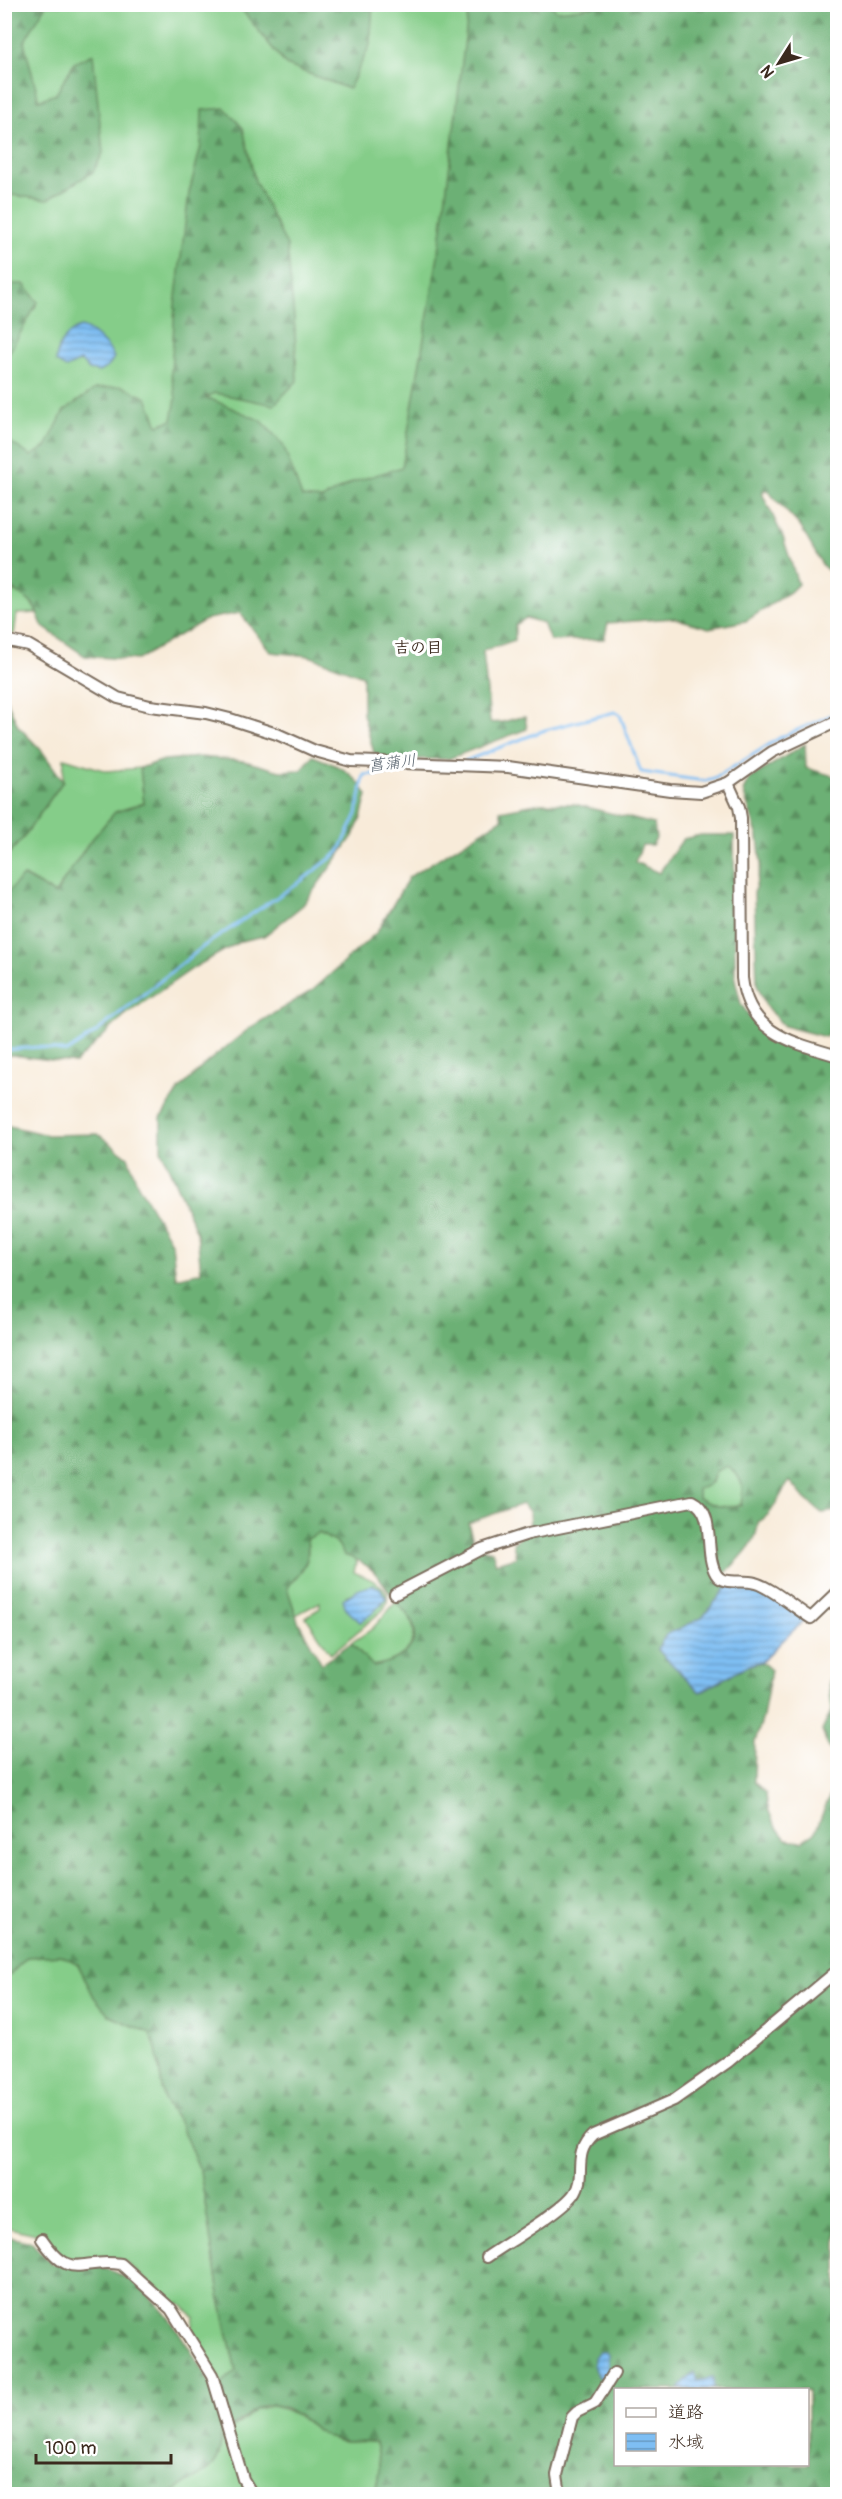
<svg xmlns="http://www.w3.org/2000/svg" width="842" height="2499" viewBox="0 0 842 2499" font-family="Pangolin,'Klee One',sans-serif">
<style>
.grass{fill:#85cd89;stroke:#607c54;stroke-width:1.5;fill-rule:evenodd}
.forest{fill:url(#forest-firs);stroke:#546d4a;stroke-width:1.5;fill-rule:evenodd}
.water{fill:url(#water-rules);stroke:#5c7488;stroke-width:1.5}
.lines{fill:none;stroke-linecap:round;stroke-linejoin:round}
.stream{stroke:#7ebef3;stroke-width:3}
.street-casing{stroke:#7d6e5f;stroke-width:14}
.street{stroke:#fff;stroke-width:10}
.labels{text-anchor:middle;stroke-width:6;stroke-linejoin:round;paint-order:stroke}
.neighbourhood-label{font-size:16px;font-weight:bold;fill:#3b2a1e;stroke:#fff}
.water-label{font-size:16px;font-style:italic;fill:#525e69;stroke:#fff}
</style>
<defs>
<pattern id="forest-firs" width="22" height="20" patternUnits="userSpaceOnUse" patternTransform="scale(1.5)"><rect width="22" height="20" fill="#6cb075"/><path d="M5 1l3.5 6h-7zM16 11l3.5 6h-7z" fill="#5a8f5f"/></pattern>
<pattern id="water-rules" width="6" height="5" patternUnits="userSpaceOnUse" patternTransform="scale(1.5)"><rect width="6" height="5" fill="#7ebef3"/><path d="M0 2.5h6" fill="none" stroke="#689bc4"/></pattern>
</defs>
<rect width="100%" height="100%" fill="#fff"/>
<filter id="ink" filterUnits="userSpaceOnUse"><feTurbulence type="fractalNoise" baseFrequency=".0167" numOctaves="2"/><feDisplacementMap in="SourceGraphic" scale="12" xChannelSelector="R" yChannelSelector="G"/><feConvolveMatrix kernelMatrix="1 2 1 2 8 2 1 2 1" color-interpolation-filters="sRGB"/></filter>
<filter id="wash" filterUnits="userSpaceOnUse"><feTurbulence type="fractalNoise" baseFrequency=".008" numOctaves="4" result="noise"/><feDisplacementMap in="SourceGraphic" scale="24" xChannelSelector="R" yChannelSelector="G"/><feGaussianBlur stdDeviation="1.35" result="paint"/><feColorMatrix in="noise" values="0 0 0 0 0 0 0 0 0 0 0 0 0 0 0 0 0 1.4 0 .05"/><feComposite in="paint" operator="in"/></filter>
<g filter="url(#wash)">
<rect width="100%" height="100%" fill="#f8ebd9"/>
<g class="grass">
<path d="M 5,5 L 837,5 L 433,523 L 5,522 Z"/>
<path d="M 4,590 C 19,590 32,601 37,613 L 17,614 L 14,634 L 5,634 Z"/>
<path d="M 64,758 L 107,771 L 140,768 L 144,803 L 88,844 L 55,894 L 24,876 L 5,896 L 5,858 L 23,838 L 63,781 Z"/>
<path d="M 727,1465 C 743,1476 744,1488 741,1505 C 723,1509 713,1506 698,1498 L 698,1489 L 712,1482 L 716,1471 Z"/>
<path d="M 319,1533 L 338,1544 L 344,1555 L 357,1559 L 354,1572 C 372,1579 398,1589 383,1610 L 331,1654 L 306,1617 L 320,1608 L 320,1602 L 296,1615 L 287,1588 C 302,1568 311,1567 307,1539 ZM 374,1585 L 383,1603 L 360,1622 L 346,1596 Z"/>
<path d="M 396,1602 C 429,1632 413,1659 373,1666 L 351,1643 L 372,1629 Z"/>
<path d="M 61,1955 L 77,1963 L 95,1997 L 110,2016 L 150,2033 L 156,2048 L 164,2100 L 180,2124 L 200,2170 L 219,2294 L 236,2371 L 221,2384 L 192,2329 L 194,2317 L 180,2303 L 176,2307 C 163,2297 127,2259 115,2258 C 98,2257 82,2264 64,2261 L 44,2236 L 5,2227 L 5,1980 L 27,1957 Z"/>
<path d="M 271,2406 C 300,2411 305,2425 329,2437 C 346,2447 360,2438 376,2443 C 381,2461 380,2477 374,2494 L 171,2494 C 185,2480 213,2475 219,2454 C 221,2448 220,2440 221,2434 L 236,2426 L 257,2409 Z"/>
</g>
<g class="forest">
<path d="M 614,4 L 837,5 L 837,572 L 830,572 L 823,566 L 800,526 L 766,489 L 762,493 L 783,537 L 798,584 L 790,592 L 746,621 L 709,628 L 674,618 L 608,623 L 604,639 L 550,641 L 543,623 L 526,618 L 515,625 L 515,640 L 483,651 L 490,722 C 503,725 512,717 525,717 L 527,729 L 448,759 L 391,759 L 374,753 L 363,714 L 363,676 L 309,656 L 271,652 L 240,613 L 207,619 L 137,660 L 85,656 L 43,627 L 33,604 L 14,590 L 5,590 L 4,438 L 31,456 L 46,447 L 64,411 L 95,389 L 122,386 L 147,398 L 158,425 L 172,420 L 176,398 L 171,374 L 175,305 L 189,193 L 201,146 L 202,110 L 225,108 L 243,128 L 255,181 L 287,246 L 295,329 L 297,381 L 274,405 L 215,393 L 206,397 L 262,421 L 283,445 L 302,497 L 322,499 L 353,482 L 402,467 L 440,244 L 469,5 L 550,5 L 557,11 Z"/>
<path d="M 4,5 L 44,5 L 45,7 L 24,42 L 39,100 L 56,94 L 74,63 L 93,54 L 103,153 L 93,172 L 47,200 L 5,194 Z"/>
<path d="M 238,5 L 373,5 L 370,45 L 349,89 L 286,65 Z"/>
<path d="M 5,284 L 24,284 L 38,302 L 5,360 Z"/>
<path d="M 4,694 L 18,726 L 42,751 L 63,781 L 23,838 L 5,858 Z"/>
<path d="M 805,744 L 806,768 L 837,777 L 837,1025 L 832,1027 L 825,1037 L 784,1026 L 767,1008 L 757,985 L 754,893 L 761,864 L 758,837 L 743,791 L 749,779 Z"/>
<path d="M 313,756 C 338,766 353,770 367,795 L 361,818 L 353,836 L 303,905 L 264,936 L 241,941 L 195,967 L 124,1016 L 75,1063 L 12,1055 L 5,1056 L 4,896 L 23,876 L 55,894 L 88,844 L 115,812 L 144,803 L 140,768 L 164,760 L 200,757 L 244,761 L 280,771 L 301,770 Z"/>
<path d="M 541,803 L 574,804 L 654,824 L 656,838 L 652,845 L 642,845 L 635,862 L 659,873 L 683,839 L 701,835 L 734,835 L 735,979 L 741,1004 L 759,1030 L 777,1045 L 837,1062 L 837,1511 L 822,1513 L 805,1499 L 790,1481 C 779,1494 774,1515 758,1522 C 758,1544 739,1558 725,1574 L 728,1586 L 702,1618 L 666,1635 L 657,1649 L 700,1692 L 747,1666 L 762,1662 L 771,1670 L 763,1717 L 755,1742 L 754,1782 L 766,1793 C 767,1812 773,1824 786,1839 L 802,1841 L 815,1832 L 837,1778 L 837,2494 L 374,2494 C 380,2477 381,2461 376,2443 C 360,2438 347,2446 330,2438 C 309,2428 282,2391 255,2410 C 243,2418 234,2427 221,2434 C 220,2440 221,2448 219,2454 C 213,2475 186,2480 171,2494 L 5,2494 L 5,2236 L 31,2242 L 52,2264 C 68,2265 87,2264 103,2268 C 153,2281 187,2343 210,2384 L 221,2384 L 236,2371 L 219,2294 L 200,2170 L 180,2124 L 164,2100 L 156,2048 L 150,2033 L 110,2016 L 94,1997 L 78,1964 L 61,1955 L 27,1957 L 5,1980 L 5,1125 L 48,1135 L 98,1134 L 128,1157 L 137,1183 L 172,1244 L 176,1278 L 201,1272 L 197,1233 L 161,1150 L 161,1118 L 178,1091 L 205,1064 L 251,1027 L 313,990 L 377,932 L 409,877 L 502,819 L 500,811 ZM 727,1466 C 743,1476 744,1488 741,1505 C 723,1509 714,1506 698,1498 L 698,1489 C 709,1486 712,1482 716,1471 ZM 522,1504 L 529,1511 L 530,1529 L 513,1543 L 516,1557 L 496,1563 L 492,1551 L 475,1547 L 468,1523 ZM 319,1533 L 338,1544 L 344,1555 C 373,1564 379,1577 395,1600 C 401,1609 411,1615 414,1626 C 421,1650 392,1663 373,1666 L 351,1643 L 322,1664 L 298,1621 L 287,1588 C 302,1568 310,1568 307,1539 ZM 616,2390 L 808,2390 L 808,2464 L 616,2464 Z"/>
<path d="M 836,1667 L 837,1667 L 837,1753 L 829,1749 L 822,1731 L 831,1711 L 828,1682 Z"/>
</g>
<g class="water">
<path d="M 81,327 C 93,330 108,346 114,357 L 109,366 L 99,372 L 89,370 L 81,361 L 66,368 L 56,362 C 56,347 67,331 81,327 Z"/>
<path d="M 373,1585 L 380,1588 L 386,1598 L 374,1612 L 360,1622 L 346,1609 L 343,1599 L 360,1589 Z"/>
<path d="M 728,1586 L 757,1586 L 805,1619 L 762,1661 L 746,1666 L 700,1692 L 657,1649 L 666,1635 L 702,1618 Z"/>
<path d="M 599,2352 L 606,2352 L 608,2355 L 608,2373 L 601,2378 L 598,2376 L 594,2365 L 594,2357 Z"/>
<path d="M 694,2372 L 697,2381 L 713,2378 L 714,2389 L 679,2389 Z"/>
</g>
<g class="lines">
<g class="stream">
<path d="M 465,761 L 545,730 L 615,712 L 620,715 L 641,772 L 705,781 L 714,779 L 781,737 L 838,712"/>
<path d="M 4,1050 L 38,1047 L 67,1052 L 95,1033 L 204,946 L 301,881 L 339,852 L 357,814 L 364,775 L 430,769"/>
</g>
</g>
</g>
<g filter="url(#ink)">
<g class="lines">
<defs>
<g id="street">
<path d="M 4,640 L 28,645 L 118,698 L 150,706 L 206,713 L 230,719 L 277,734 L 315,751 L 351,761 L 508,767 L 670,790 L 701,792 L 728,783 L 772,752 L 838,721"/>
<path d="M 728,783 L 739,807 L 741,818 L 742,978 C 748,1033 791,1042 838,1056"/>
<path d="M 395,1594 L 482,1549 L 528,1534 L 692,1501 C 717,1513 703,1552 716,1574 C 723,1586 743,1579 755,1583 C 771,1587 796,1609 811,1618 L 838,1592"/>
<path d="M 42,2239 C 73,2284 80,2257 121,2264 L 171,2309 L 212,2375 L 243,2479 L 252,2494"/>
<path d="M 487,2257 C 507,2243 562,2211 574,2194 C 587,2176 571,2155 593,2135 L 674,2100 L 728,2062 L 838,1970"/>
<path d="M 560,2494 L 557,2475 L 572,2417 L 577,2412 L 595,2403 L 614,2373"/>
</g>
</defs>
<use href="#street" class="street-casing"/>
<use href="#street" class="street"/>
</g>
</g>
<g class="labels">
<g class="neighbourhood-label">
<text x="418" y="653">吉の目</text>
</g>
<g class="water-label">
<text transform="translate(392 762) rotate(-7)" y="6">菖蒲川</text>
</g>
</g>
<rect width="842" height="2499" fill="none" stroke="#fff" stroke-width="24"/>
<rect x="614" y="2388" width="195" height="78" fill="#ffffff" stroke="#b1aaa5" stroke-width="1.5"/>
<rect x="626" y="2408" width="30" height="9" fill="#ffffff" stroke="#b1aaa5" stroke-width="1.5"/>
<text x="668" y="2418" font-size="18" fill="#3b2a1e">道路</text>
<rect x="626" y="2433" width="30" height="18" fill="url(#water-rules)" stroke="#b1aaa5" stroke-width="1.5"/>
<text x="668" y="2448" font-size="18" fill="#3b2a1e">水域</text>
<g transform="translate(779 63) rotate(233)" stroke="#ffffff" stroke-width="4.5" paint-order="stroke">
<path d="M0-4.5L10 22L0 15L-10 22Z" fill="#3b2a1e"/>
<text y="-9" font-size="16" font-weight="bold" text-anchor="middle" fill="#3b2a1e">N</text>
</g>
<path d="M36 2454v9h135v-9" fill="none" stroke="#3b2a1e" stroke-width="3"/>
<text x="45" y="2454" font-size="18" fill="#3b2a1e" stroke="#ffffff" stroke-width="4.5" paint-order="stroke">100 m</text>
</svg>
